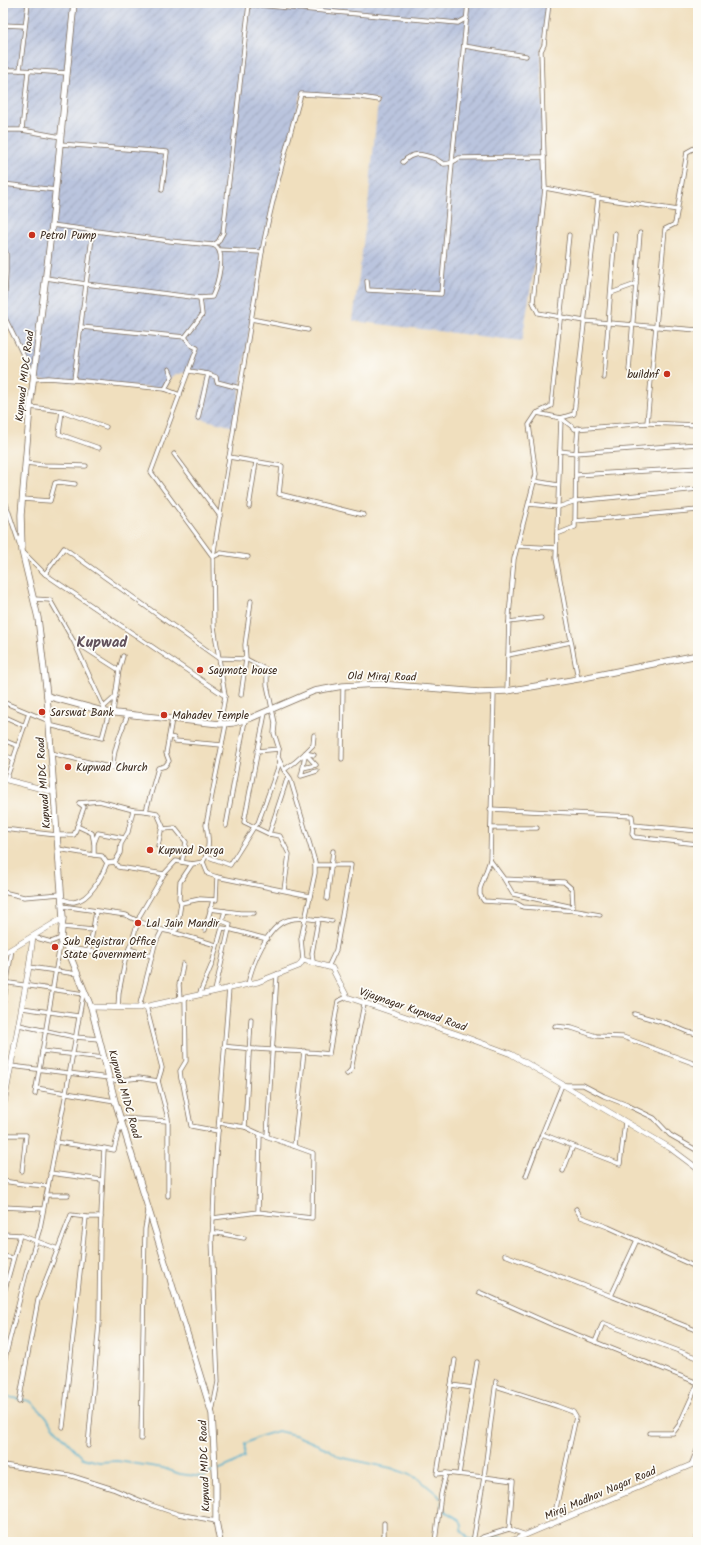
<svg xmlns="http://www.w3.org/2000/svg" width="701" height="1545" viewBox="0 0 701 1545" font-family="Kalam,sans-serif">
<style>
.industrial{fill:url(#industrial-furrows)}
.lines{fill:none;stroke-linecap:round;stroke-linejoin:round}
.stream{stroke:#4faecd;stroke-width:1.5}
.street-casing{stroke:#7a6956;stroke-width:5}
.secondary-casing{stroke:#7a6956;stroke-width:6}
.primary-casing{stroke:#7a6956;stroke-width:7}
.street{stroke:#fff;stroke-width:3.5}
.secondary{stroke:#fff;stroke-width:5}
.primary{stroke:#fff;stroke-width:5.5}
.poi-dot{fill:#c8321e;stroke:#fdfcf7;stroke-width:1.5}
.labels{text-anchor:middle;stroke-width:3.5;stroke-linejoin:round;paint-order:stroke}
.poi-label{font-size:11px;fill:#3b2a1e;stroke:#fdfcf7;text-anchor:start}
.street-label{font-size:11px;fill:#3b2a1e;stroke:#fdfcf7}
.district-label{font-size:15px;font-weight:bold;fill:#62525c;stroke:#fdfcf7}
</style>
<defs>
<pattern id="industrial-furrows" width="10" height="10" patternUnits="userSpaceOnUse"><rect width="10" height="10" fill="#bac4de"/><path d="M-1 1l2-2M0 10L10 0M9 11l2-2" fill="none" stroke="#989fb3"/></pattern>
</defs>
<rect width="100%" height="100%" fill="#fdfcf7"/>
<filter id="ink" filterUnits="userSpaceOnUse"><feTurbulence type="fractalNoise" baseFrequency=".025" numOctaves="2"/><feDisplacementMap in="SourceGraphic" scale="8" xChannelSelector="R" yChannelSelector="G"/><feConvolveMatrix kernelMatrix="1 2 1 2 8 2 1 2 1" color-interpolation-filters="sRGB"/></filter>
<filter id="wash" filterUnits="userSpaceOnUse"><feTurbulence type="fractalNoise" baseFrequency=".012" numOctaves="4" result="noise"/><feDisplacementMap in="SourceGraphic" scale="16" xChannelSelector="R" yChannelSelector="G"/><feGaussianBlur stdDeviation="0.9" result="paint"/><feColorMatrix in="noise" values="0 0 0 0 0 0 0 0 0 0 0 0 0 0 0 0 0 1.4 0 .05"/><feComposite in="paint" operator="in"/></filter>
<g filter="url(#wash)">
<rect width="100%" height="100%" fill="#f0dfbe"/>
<path class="industrial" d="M 3,3 L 549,3 L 541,51 L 544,157 L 542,220 L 522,341 L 353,321 L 368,206 L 378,100 L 301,94 L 262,252 L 234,427 L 198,418 L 208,374 L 190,371 L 172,376 L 165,389 L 35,379 L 4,316 L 6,272 L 3,246 Z"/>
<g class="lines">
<g class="stream">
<path d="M 3,1396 L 30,1401 L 45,1415 L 58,1432 L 83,1458 L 99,1462 L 117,1461 L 144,1465 L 163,1468 L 180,1474 L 203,1477 L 214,1471"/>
<path d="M 218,1470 L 232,1464 L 244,1457 L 245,1444 L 258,1437 L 278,1431 L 295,1435 L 330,1450 L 339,1457 L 391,1468 L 405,1473 L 419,1479 L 438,1495 L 440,1498"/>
<path d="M 441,1502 L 446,1512 L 460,1520 L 462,1525 L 461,1530 L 469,1539 L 477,1539"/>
<path d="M 481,1540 L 503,1537 L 508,1541"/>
</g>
</g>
</g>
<g filter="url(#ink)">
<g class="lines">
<defs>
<g id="street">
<path d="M 28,3 L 20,70 L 67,73"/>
<path d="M 234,3 L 458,23 L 467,18"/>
<path d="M 3,25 L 25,26"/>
<path d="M 464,46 L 526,56"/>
<path d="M 3,70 L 20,70"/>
<path d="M 28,71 L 22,130 L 61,137"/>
<path d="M 3,130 L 22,130"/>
<path d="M 60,144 L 167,152 L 162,190"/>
<path d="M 544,157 L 541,51 L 544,45 L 549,3"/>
<path d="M 403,162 C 413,151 423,154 436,159 C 439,161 441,163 444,164 C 450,164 455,161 459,158 L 544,157 L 545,188 L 533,302 L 538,313 L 584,321 L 698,330"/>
<path d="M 3,184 L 56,190"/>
<path d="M 545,188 L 598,198 L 678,210"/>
<path d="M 52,225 L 170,241 L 213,245 L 218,242 L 223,233 L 249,4"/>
<path d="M 93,230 L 86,284 L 200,298 L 212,297 C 217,286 228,249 213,245"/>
<path d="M 3,246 L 6,253 L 6,272 L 4,316 L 35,379 L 48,378 L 74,380 L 86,284 L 46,278"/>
<path d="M 220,250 L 262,252"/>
<path d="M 367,281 L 368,290 L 441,294 L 453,151 L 468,3"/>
<path d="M 611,293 L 636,284"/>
<path d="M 251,319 L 308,330"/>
<path d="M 81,327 L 185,337 L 202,315 L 200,298"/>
<path d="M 185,337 L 191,345 L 197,348 L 151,472 L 213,557"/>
<path d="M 629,370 L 640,233"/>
<path d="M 189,371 L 208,374 L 198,418"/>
<path d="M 208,374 L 216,377 L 217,382 L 240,388"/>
<path d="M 604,378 L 615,233"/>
<path d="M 74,380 L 165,389 L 172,376 L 169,369"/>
<path d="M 165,389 L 180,395"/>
<path d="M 30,407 L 62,411"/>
<path d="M 537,413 L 561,418 L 575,429 L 647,423 L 665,229 L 675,224 L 687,152 L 698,146"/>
<path d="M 647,423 L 698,425"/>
<path d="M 99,448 L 59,434 L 62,411 L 106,427"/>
<path d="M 560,451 L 576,453 L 578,428"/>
<path d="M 174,454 L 220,516"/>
<path d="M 229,457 L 282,466 L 279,494 L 364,515"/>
<path d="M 25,463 L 44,465 L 86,466"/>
<path d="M 576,475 L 698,468"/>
<path d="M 534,481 L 558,485"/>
<path d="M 3,495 L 20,546"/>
<path d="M 22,499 L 50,501 L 55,483 L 59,482 L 75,484"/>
<path d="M 529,504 L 558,507 L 576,501 L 698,489"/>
<path d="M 249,507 L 256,462"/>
<path d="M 575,521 L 576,453 L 698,444"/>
<path d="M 557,534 L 575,527 L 575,521 L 698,510"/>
<path d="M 517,546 L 556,548"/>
<path d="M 23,552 L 45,574 L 225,696"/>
<path d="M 213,557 L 221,553 L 248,557"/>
<path d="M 45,574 L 64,548 L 218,658 L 246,659 L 245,645 L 251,601"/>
<path d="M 34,599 L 50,600 L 74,642 L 106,712"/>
<path d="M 509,622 L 541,618"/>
<path d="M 75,642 L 119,670 L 113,712"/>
<path d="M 508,655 L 571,642"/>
<path d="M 119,670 L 123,656"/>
<path d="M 578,679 L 556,558 L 561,418 L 574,414 L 598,198"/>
<path d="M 494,691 L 490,860 L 480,889 L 480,895 L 484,901 L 516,903 L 523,907 L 577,911 L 600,915"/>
<path d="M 507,691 L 509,616 L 514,559 L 536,474 L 529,425 L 537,413 L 551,406 L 569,235"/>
<path d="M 241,695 L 246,659 L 267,670 L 267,685 L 275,723 L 274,733 L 279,749 L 278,757 L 284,770 L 290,778 L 315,862 L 315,873 L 301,939 L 303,960"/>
<path d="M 3,702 L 49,721"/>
<path d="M 104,707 L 116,696"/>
<path d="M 265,713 L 244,822 L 269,834"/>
<path d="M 3,716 L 25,726"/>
<path d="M 172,719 L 166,753 L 169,761 L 165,766 L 158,768 L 146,811 L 157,813 L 164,829 L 175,828 L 186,842 L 182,862"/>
<path d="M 220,724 L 225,696 L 214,627 L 213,557 L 263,246 C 273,195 287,145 301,94 L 360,97 L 379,100"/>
<path d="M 49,725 L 102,738 L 109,712"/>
<path d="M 314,735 L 313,745 L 305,753 L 314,755"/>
<path d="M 169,737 L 174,738 L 175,741 L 222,745"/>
<path d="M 3,740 L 18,746"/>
<path d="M 257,751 L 279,749"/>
<path d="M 51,753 L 113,768 C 113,749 121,732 128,714"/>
<path d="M 3,755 L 14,759"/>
<path d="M 342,759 L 343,686"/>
<path d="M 303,768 L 305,753"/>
<path d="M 284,770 L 295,762 L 305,753 L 316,765 L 303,768 L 301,776 L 317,771"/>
<path d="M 6,780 L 29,713"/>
<path d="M 79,803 L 99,801 L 133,810 L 128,832 L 121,844 L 120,853 L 115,862 L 107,863"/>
<path d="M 490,809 L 632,816 L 633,825 L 632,834 L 634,837 L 698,844"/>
<path d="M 133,810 L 146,811"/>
<path d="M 633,825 L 698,831"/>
<path d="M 77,826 L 92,833 L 94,843 L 98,833 L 124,838"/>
<path d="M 226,826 L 245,720"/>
<path d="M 491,828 L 537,828"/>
<path d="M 3,829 L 57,835 L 74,835 L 84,807 L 79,803"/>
<path d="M 158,846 L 162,826"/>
<path d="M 58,849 L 94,855 L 94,843"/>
<path d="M 94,855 L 102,856 L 107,863"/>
<path d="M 206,856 L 230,865 L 254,827 L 258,823 L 280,762"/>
<path d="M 490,860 L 504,879 L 513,894 L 573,907 L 572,889 L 564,882 L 504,879"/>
<path d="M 115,862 L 118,867 L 164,874 L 140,915 L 132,941 L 126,956 L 119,992 L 118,1007"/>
<path d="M 315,865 L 351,865 L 336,950 L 328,967"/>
<path d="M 164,874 L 176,861 L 192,864"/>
<path d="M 217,877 L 310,896"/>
<path d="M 284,890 L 289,854 L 280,836 L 269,834 L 288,776"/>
<path d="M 3,892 L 24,897 L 61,894"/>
<path d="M 62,899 C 65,900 70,902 74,902 C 90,900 102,876 107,863"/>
<path d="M 327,899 L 333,851"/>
<path d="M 181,903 L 200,899 L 216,900 L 217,877 L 208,874 L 203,862"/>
<path d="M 62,906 L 126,915 L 138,921 L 162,930"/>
<path d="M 210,909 L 240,913 L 254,913"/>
<path d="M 318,920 L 321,919 L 332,921"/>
<path d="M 62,927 L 93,930 L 89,950"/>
<path d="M 93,930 L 96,911"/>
<path d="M 205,930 L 213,900"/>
<path d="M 172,932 L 216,945"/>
<path d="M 33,937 L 51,942 L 61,938"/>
<path d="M 67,948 L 126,956"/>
<path d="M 129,949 L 152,956"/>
<path d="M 29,967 L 77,974"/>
<path d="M 3,982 L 84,994"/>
<path d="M 248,984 C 252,965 267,926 288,920 C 298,917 308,918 318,920 L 312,953 L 313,962"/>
<path d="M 215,991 L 229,929 L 267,939"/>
<path d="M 199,995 L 212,964 L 222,928 L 229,929 L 230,924 L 222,921 L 225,911"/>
<path d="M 185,998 L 186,1061 L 180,1071 L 181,1079 L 183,1084 L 191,1126 L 218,1131"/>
<path d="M 180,999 L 179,985 L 183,964"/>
<path d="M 3,1006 L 12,949"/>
<path d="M 22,1008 L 78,1016"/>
<path d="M 139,1008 L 155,944 L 162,930 L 172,932 L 177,929 L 181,903 L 179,899 L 180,882 L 192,864 L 203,862 C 210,850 209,838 206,825 L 226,724"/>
<path d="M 634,1014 L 669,1024 L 688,1032 L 698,1034"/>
<path d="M 19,1025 L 75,1037 L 99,1039"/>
<path d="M 555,1026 L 572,1028 L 596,1036 L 623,1037 L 698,1065"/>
<path d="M 224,1046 C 259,1051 294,1050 329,1054 L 338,1001 L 347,997"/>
<path d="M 42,1051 L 104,1058"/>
<path d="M 11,1066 L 109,1078"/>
<path d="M 347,1074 L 351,1070 L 364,1004"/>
<path d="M 110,1081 L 139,1078 L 158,1081 L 162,1068 L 146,1006"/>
<path d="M 158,1081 L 168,1118 L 168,1196"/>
<path d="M 36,1088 L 115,1101"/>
<path d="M 35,1094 L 61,939"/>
<path d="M 120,1118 L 168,1121"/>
<path d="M 625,1122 L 620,1164 L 542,1134 L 562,1085 L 583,1085 L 604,1096 L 627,1105 L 654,1118 L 670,1135 L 698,1151"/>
<path d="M 219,1123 L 245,1127 L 251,1019"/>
<path d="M 3,1135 L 26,1135 L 22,1171"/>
<path d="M 267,1136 L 277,974"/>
<path d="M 56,1142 L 104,1149"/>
<path d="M 294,1146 L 304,1051"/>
<path d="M 695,1167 L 698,1161"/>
<path d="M 563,1171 L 573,1146"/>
<path d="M 50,1173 L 102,1180"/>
<path d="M 526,1176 L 542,1134"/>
<path d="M 3,1181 L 23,1184 L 48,1186"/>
<path d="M 46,1195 L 68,1195"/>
<path d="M 3,1207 L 43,1209"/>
<path d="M 576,1209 L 581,1217 L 608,1227 L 698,1268"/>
<path d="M 258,1212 L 312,1218 L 313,1153 L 260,1134"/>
<path d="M 213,1218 L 258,1212 L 260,1134 L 245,1127"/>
<path d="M 212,1233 L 218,1233 L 244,1238"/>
<path d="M 3,1234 L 20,1235"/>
<path d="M 637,1240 L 611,1296 L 698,1331"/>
<path d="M 505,1255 L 611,1296"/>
<path d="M 3,1256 L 13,1258"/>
<path d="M 479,1292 L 553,1325 L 698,1383"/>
<path d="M 3,1296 L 20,1235 L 58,1249"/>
<path d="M 595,1342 L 603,1323 L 698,1358"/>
<path d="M 3,1366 L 26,1274 L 40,1228 L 66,1093 L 83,994"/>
<path d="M 451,1385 L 473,1388"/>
<path d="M 496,1386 L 557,1406 L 573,1412 L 576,1417 L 556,1508 L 560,1521"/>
<path d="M 19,1402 L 38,1300 L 71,1215 L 86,1217"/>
<path d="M 212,1412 L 218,1382 L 212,1240 L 215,1170 L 229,988"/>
<path d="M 63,1427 L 86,1217 L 101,1217"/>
<path d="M 650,1433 L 673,1433 L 679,1425 L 698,1383"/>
<path d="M 141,1439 L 145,1229 L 148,1212"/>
<path d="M 88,1446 L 99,1323 L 100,1238 L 104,1148 L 114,1150 L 121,1122"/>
<path d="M 3,1465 L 69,1475 L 113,1489 L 151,1505 L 178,1514 L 216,1521"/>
<path d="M 691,1465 L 698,1448"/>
<path d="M 446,1473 L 484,1477 L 513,1481 L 509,1529"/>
<path d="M 459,1474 L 477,1362"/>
<path d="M 384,1523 L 384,1542"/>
<path d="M 435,1542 L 441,1494 L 446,1473 L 437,1474 L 455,1360"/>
<path d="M 473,1542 L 484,1477 L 496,1381"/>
<path d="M 476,1542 L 483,1537 L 509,1529 L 526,1535"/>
<path d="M 695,1542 L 698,1535"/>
</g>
<g id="secondary">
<path d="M 3,779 L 54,792"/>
<path d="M 3,954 L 63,918"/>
<path d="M 91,1007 L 139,1008 L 258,982 L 299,966 L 303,960 L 332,968 L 347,997 L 457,1034 L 511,1054 L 670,1148 L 698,1169"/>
<path d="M 3,1109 L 29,967 L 33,937"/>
<path d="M 509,1542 L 698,1462"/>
</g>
<g id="primary">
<path d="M 74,3 L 52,225 L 30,407 L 21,515 L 22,551 L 38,618 L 47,696 L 63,918 L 61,938 L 67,948 L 91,1007 L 115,1101 L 212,1414 L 216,1485 L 216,1521 L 220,1542"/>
<path d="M 47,696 L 106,712 L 220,724 L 233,723 L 251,718 L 314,691 L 343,686 L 380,684 L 479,692 L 507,691 L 578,679 L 698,655"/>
</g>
</defs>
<use href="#street" class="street-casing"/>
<use href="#secondary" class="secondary-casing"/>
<use href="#primary" class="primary-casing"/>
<use href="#street" class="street"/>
<use href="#secondary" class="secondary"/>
<use href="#primary" class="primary"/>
</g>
</g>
<g class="poi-dot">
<circle cx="32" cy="235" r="4"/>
<circle cx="667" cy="374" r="4"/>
<circle cx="200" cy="670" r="4"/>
<circle cx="42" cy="712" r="4"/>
<circle cx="164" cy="715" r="4"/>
<circle cx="68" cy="767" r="4"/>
<circle cx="150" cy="850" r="4"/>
<circle cx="138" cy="923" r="4"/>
<circle cx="55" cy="947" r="4"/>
</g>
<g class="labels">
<g class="poi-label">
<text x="40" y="239">Petrol Pump</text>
<text x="659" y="378" text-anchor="end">buildnf</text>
<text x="208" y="674">Saymote house</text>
<text x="50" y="716">Sarswat Bank</text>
<text x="172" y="719">Mahadev Temple</text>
<text x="76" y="771">Kupwad Church</text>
<text x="158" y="854">Kupwad Darga</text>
<text x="146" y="927">Lal Jain Mandir</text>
<text x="63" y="945">Sub Registrar Office<tspan x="63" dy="13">State Government</tspan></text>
</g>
<g class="street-label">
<text transform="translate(24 376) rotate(-83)" y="4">Kupwad MIDC Road</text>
<text transform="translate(382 676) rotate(1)" y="4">Old Miraj Road</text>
<text transform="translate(43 783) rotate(-94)" y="4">Kupwad MIDC Road</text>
<text transform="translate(413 1009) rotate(19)" y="4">Vijaynagar Kupwad Road</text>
<text transform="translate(125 1094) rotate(74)" y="4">Kupwad MIDC Road</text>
<text transform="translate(204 1466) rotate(-92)" y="4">Kupwad MIDC Road</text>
<text transform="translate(600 1493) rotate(-23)" y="4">Miraj Madhav Nagar Road</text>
</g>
<g class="district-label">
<text x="102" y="647">Kupwad</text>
</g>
</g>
<rect width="701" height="1545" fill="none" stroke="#fdfcf7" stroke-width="16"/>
</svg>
